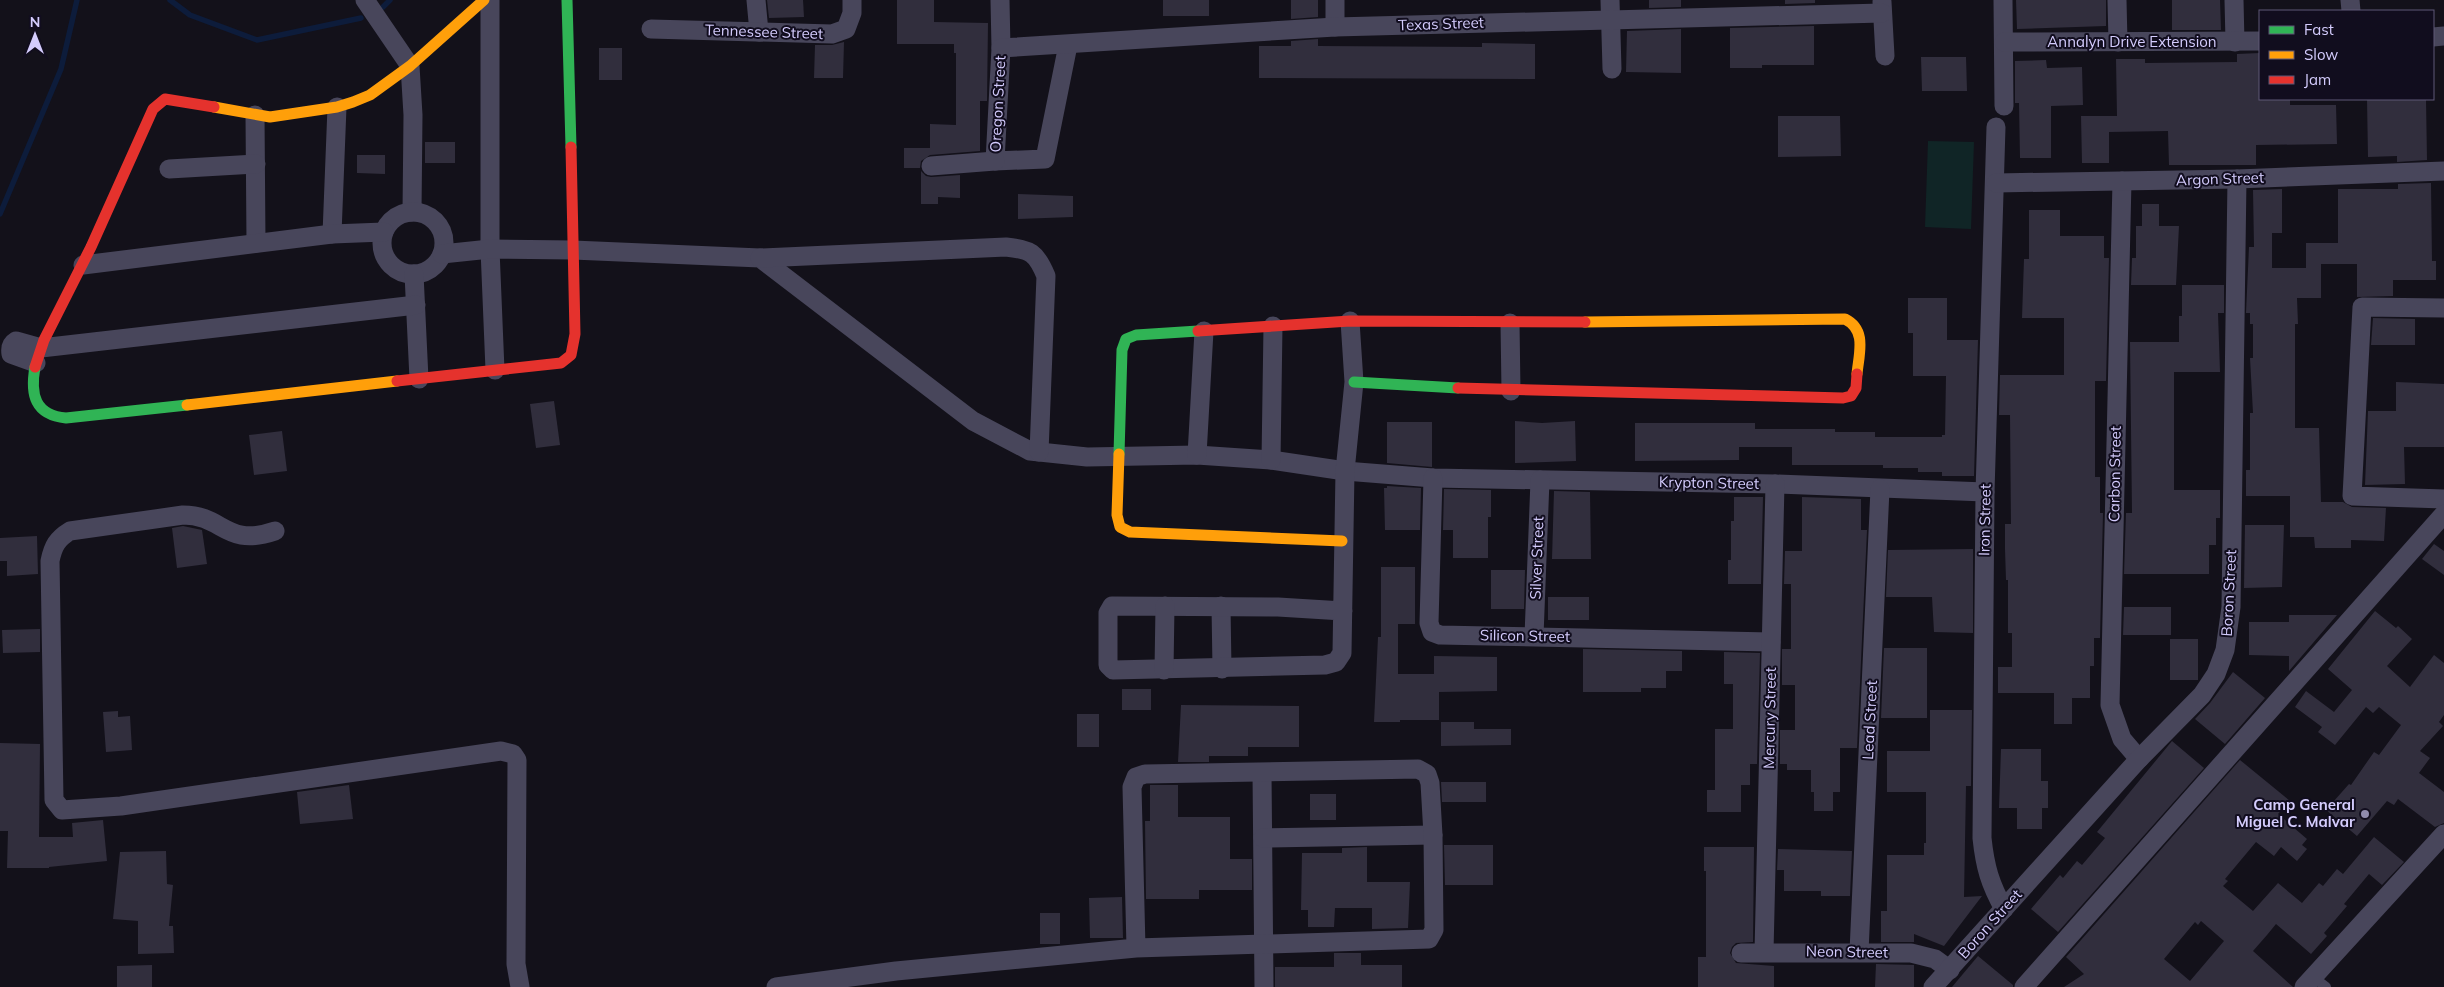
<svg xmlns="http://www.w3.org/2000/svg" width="2444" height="987" viewBox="0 0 2444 987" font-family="Mulish,sans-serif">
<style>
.green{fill:#102526}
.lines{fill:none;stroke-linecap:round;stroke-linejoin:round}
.stream{stroke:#0d1c3b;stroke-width:5.5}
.building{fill:#312e3d;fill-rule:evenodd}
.lane{stroke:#48465b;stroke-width:10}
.street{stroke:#48465b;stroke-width:19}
.fast{stroke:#30b455;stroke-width:11}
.slow{stroke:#ff9f0a;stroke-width:11}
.jam{stroke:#e5322d;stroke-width:11}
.poi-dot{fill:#908bae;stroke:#110d1e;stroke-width:2}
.labels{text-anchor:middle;stroke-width:4;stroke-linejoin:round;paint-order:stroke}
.street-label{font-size:15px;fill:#d4ccfd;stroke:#110d1e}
.poi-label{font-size:15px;font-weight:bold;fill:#d4ccfd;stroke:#110d1e;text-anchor:end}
</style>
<rect width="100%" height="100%" fill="#13111a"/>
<path class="green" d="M 1928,141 L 1974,142 L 1971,229 L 1925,227 Z"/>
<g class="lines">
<g class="stream">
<path d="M 170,0 L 190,15 L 257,40 L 361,18"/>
<path d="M 383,7 L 390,0"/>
<path d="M 0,214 L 61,69 L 77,0"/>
</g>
</g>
<g class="building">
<path d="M 767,0 L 803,0 L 804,17 L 769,18 Z"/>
<path d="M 897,0 L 934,0 L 934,22 L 988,23 L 987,101 L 980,101 L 980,151 L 930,155 L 921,161 L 920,168 L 904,168 L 904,148 L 930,148 L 930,124 L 956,125 L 956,53 L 954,53 L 954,44 L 897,44 Z"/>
<rect x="1163" y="0" width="46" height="16"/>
<path d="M 1291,0 L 1318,0 L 1318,17 L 1291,19 Z"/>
<path d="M 1649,0 L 1681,0 L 1681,7 L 1649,8 Z"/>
<path d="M 1785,0 L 1815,0 L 1815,3 L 1785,4 Z"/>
<path d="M 2016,0 L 2106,0 L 2106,26 L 2017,29 Z"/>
<path d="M 2172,0 L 2220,0 L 2221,30 L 2172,30 Z"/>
<path d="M 1814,26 L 1814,65 L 1762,65 L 1762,68 L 1730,68 L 1730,28 Z"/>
<path d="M 1681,29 L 1681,73 L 1626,72 L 1627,31 Z"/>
<path d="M 1318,39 L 1318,46 L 1482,47 L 1482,43 L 1535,44 L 1535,79 L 1259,78 L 1259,46 L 1291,46 L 1291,41 Z"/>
<path d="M 844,42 L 843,78 L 814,78 L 815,45 L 832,45 Z"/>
<rect x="599" y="48" width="23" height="32"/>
<path d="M 2260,53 L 2260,99 L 2290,99 L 2290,105 L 2336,105 L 2337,144 L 2256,145 L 2256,165 L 2169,165 L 2168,131 L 2109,132 L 2109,163 L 2082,163 L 2081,116 L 2117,116 L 2116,59 L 2145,59 L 2145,63 L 2237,62 L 2237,54 Z"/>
<path d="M 1921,57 L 1966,57 L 1967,91 L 1922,91 Z"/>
<path d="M 2046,60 L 2047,68 L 2082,67 L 2083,105 L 2051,106 L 2051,158 L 2020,158 L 2019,103 L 2015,103 L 2015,61 Z"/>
<path d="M 2367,99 L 2426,99 L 2427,160 L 2397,162 L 2397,156 L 2368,157 Z"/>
<path d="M 1778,116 L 1840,116 L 1841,156 L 1778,157 Z"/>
<rect x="425" y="142" width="30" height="21"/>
<path d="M 357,155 L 385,155 L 385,174 L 357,173 Z"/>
<path d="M 921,171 L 926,176 L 931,177 L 960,175 L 960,198 L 938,197 L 938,204 L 921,204 Z"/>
<path d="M 2431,183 L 2432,261 L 2436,261 L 2436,280 L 2393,280 L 2393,296 L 2357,297 L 2357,264 L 2321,264 L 2321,298 L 2297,298 L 2298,324 L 2295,324 L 2295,428 L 2319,428 L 2321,502 L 2343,502 L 2352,507 L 2386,508 L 2384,541 L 2351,540 L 2351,548 L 2315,548 L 2314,537 L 2290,537 L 2290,496 L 2246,496 L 2246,470 L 2250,470 L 2250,413 L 2253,413 L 2250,358 L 2253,358 L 2253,324 L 2250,324 L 2250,313 L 2246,313 L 2249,247 L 2254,247 L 2253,190 L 2282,189 L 2282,233 L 2272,233 L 2272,268 L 2306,268 L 2306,243 L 2338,243 L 2338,189 L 2398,189 L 2398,184 Z"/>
<path d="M 1018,194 L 1073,196 L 1073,217 L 1018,219 Z"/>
<path d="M 2142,204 L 2159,204 L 2159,226 L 2179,226 L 2176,285 L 2131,285 L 2132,258 L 2136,258 L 2136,226 L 2142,226 Z"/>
<path d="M 2029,210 L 2060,210 L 2060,236 L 2104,236 L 2104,258 L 2109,258 L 2106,381 L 2095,381 L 2095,477 L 2100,477 L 2100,513 L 2103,513 L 2100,638 L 2094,638 L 2094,666 L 2090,666 L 2090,698 L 2072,698 L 2072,724 L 2054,724 L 2054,693 L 1998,693 L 1998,667 L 2012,667 L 2012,633 L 2008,633 L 2008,580 L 2006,580 L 2005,549 L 2005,524 L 2011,524 L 2010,415 L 1999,415 L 2000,375 L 2064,375 L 2064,318 L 2022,318 L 2024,259 L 2029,259 Z"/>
<path d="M 2182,285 L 2224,285 L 2224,313 L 2218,313 L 2220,372 L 2174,372 L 2174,490 L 2220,490 L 2220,518 L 2216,518 L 2216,545 L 2209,545 L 2209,574 L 2124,574 L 2126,513 L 2132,513 L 2130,342 L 2179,342 L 2179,316 L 2182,316 Z"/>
<path d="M 1908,298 L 1947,298 L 1947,340 L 1978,340 L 1974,476 L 1942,476 L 1942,472 L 1918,472 L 1918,468 L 1883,468 L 1883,465 L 1792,465 L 1792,447 L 1739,447 L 1739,460 L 1635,461 L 1635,423 L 1755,423 L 1755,429 L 1835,429 L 1835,432 L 1875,432 L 1875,437 L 1942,437 L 1942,435 L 1945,435 L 1946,376 L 1913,376 L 1913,333 L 1908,333 Z"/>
<path d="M 2373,318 L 2415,319 L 2415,345 L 2371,345 Z"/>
<path d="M 2396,382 L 2444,384 L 2444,447 L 2404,447 L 2405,484 L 2365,485 L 2368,411 L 2396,411 Z"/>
<path d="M 554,401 L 560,445 L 536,448 L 530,404 Z"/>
<path d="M 1515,421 L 1542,423 L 1575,421 L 1576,461 L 1515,463 Z"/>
<path d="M 1387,422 L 1432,422 L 1432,467 L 1387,463 Z"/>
<path d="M 282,431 L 287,471 L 254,475 L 249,435 Z"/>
<path d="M 1387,486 L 1421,488 L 1420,530 L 1385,530 L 1384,488 L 1387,488 Z"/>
<path d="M 1444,489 L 1491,490 L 1491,517 L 1488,517 L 1488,558 L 1453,558 L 1453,530 L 1443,530 Z"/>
<path d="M 1554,491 L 1590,492 L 1591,559 L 1552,559 Z"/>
<path d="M 1734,497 L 1763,497 L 1761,584 L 1728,584 L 1728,560 L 1731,560 L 1731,521 L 1734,521 Z"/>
<path d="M 1802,497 L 1861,499 L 1861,530 L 1867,530 L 1857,748 L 1840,748 L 1840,792 L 1833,792 L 1833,811 L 1814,811 L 1814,792 L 1811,792 L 1811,770 L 1787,770 L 1787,764 L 1780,764 L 1780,730 L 1795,730 L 1795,685 L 1782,685 L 1782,649 L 1791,649 L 1791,584 L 1784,584 L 1785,551 L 1802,551 Z"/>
<path d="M 2245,525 L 2284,525 L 2282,587 L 2244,588 Z"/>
<path d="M 183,526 L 202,530 L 207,564 L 177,568 L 172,528 Z"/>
<path d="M 37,536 L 38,574 L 7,576 L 7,561 L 0,561 L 0,538 Z"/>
<path d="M 2434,544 L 2444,551 L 2444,575 L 2422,559 Z"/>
<path d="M 1973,549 L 1973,633 L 1934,632 L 1932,597 L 1886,597 L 1888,550 Z"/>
<path d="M 1381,567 L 1415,567 L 1415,624 L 1398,624 L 1398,674 L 1434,674 L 1434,656 L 1497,657 L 1497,691 L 1439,692 L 1439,720 L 1400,720 L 1400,722 L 1374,722 L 1378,637 L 1381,637 Z"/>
<path d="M 1491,570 L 1525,570 L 1524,609 L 1491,609 Z"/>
<rect x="1548" y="597" width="41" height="23"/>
<path d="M 2124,607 L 2171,607 L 2171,635 L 2123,635 Z"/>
<path d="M 2375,611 L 2396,628 L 2398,626 L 2412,639 L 2387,666 L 2410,687 L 2434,655 L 2444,663 L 2444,715 L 2439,722 L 2443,726 L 2420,751 L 2430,758 L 2419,773 L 2444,792 L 2444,823 L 2435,827 L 2398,799 L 2394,805 L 2387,801 L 2357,836 L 2326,810 L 2349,784 L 2351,785 L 2374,752 L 2379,755 L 2401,725 L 2379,707 L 2373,713 L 2366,707 L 2335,745 L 2318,732 L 2322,727 L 2295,707 L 2306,691 L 2334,712 L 2352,690 L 2328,669 Z"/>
<path d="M 2289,615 L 2337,615 L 2289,671 L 2289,656 L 2249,655 L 2249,622 L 2289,622 Z"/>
<path d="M 40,629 L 40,652 L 3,653 L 2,630 Z"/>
<rect x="2170" y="639" width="28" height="41"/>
<path d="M 1884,648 L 1927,648 L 1927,718 L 1881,718 Z"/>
<path d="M 1583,649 L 1682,651 L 1682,671 L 1666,671 L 1666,688 L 1641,688 L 1641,692 L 1583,692 Z"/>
<path d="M 1724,652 L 1760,653 L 1757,764 L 1750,764 L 1750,785 L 1741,785 L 1741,812 L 1707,812 L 1707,790 L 1715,790 L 1715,729 L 1733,729 L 1733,684 L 1724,684 Z"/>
<path d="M 2233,672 L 2265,698 L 2225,744 L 2195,719 L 2210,703 Z"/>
<rect x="1122" y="689" width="29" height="21"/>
<path d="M 1181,705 L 1299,706 L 1299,747 L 1248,747 L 1248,756 L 1209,756 L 1209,762 L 1178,762 Z"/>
<path d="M 1930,710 L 1972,710 L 1971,786 L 1966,786 L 1964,897 L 1982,896 L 1944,946 L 1914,934 L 1914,942 L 1881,942 L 1881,911 L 1887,911 L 1887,855 L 1924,855 L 1924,843 L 1926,843 L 1926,792 L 1887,792 L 1887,751 L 1930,751 Z"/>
<path d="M 118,711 L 118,717 L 130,716 L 132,750 L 106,752 L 103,712 Z"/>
<rect x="1077" y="714" width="22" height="33"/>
<path d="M 1441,722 L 1474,722 L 1474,729 L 1511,729 L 1511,745 L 1441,746 Z"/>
<path d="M 2172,741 L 2204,768 L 2058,932 L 2031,909 L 2060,875 L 2063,878 L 2077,861 L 2082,865 L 2105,838 L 2097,832 Z"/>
<path d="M 0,743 L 40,744 L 39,837 L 73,837 L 72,823 L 103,820 L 107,861 L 49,867 L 49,868 L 7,868 L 8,831 L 0,831 Z"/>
<path d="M 2001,749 L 2041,749 L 2041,781 L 2048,781 L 2048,808 L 2042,808 L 2042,829 L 2017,829 L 2017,808 L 1999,808 Z"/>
<path d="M 2240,760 L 2290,801 L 2278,814 L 2307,839 L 2302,845 L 2307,849 L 2297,861 L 2281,847 L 2274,856 L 2256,842 L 2225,879 L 2228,881 L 2223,886 L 2253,911 L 2278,883 L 2302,903 L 2319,883 L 2323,886 L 2337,869 L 2343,874 L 2374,837 L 2404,862 L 2382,885 L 2369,874 L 2344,904 L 2347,906 L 2324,933 L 2327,936 L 2311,954 L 2276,924 L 2267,935 L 2253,951 L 2293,987 L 2064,987 L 2084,974 L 2066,957 ZM 2201,921 L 2224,941 L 2190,981 L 2164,959 L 2195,922 L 2198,925 Z"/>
<path d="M 1441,782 L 1486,782 L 1486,802 L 1442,802 Z"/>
<path d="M 349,785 L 353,819 L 300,824 L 297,792 Z"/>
<path d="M 1150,785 L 1178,785 L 1178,817 L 1230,817 L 1230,859 L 1252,859 L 1252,890 L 1199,890 L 1199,899 L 1146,899 L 1145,821 L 1150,821 Z"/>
<rect x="1310" y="794" width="26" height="26"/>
<path d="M 1444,845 L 1493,845 L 1493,885 L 1445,885 Z"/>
<path d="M 1367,847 L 1367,882 L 1410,882 L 1408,928 L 1372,929 L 1372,908 L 1335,908 L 1334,927 L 1308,927 L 1308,910 L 1301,910 L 1302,853 L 1342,853 L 1342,848 Z"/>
<path d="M 1704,847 L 1754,847 L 1753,942 L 1736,943 L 1732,947 L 1730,953 L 1736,963 L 1774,966 L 1774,987 L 1698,987 L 1698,957 L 1706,957 L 1706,871 L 1704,871 Z"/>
<path d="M 1778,849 L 1852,851 L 1850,896 L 1821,896 L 1821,891 L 1784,891 L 1784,870 L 1777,870 Z"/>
<path d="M 166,851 L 167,884 L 173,885 L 169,926 L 173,926 L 174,953 L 138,954 L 138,921 L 113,919 L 120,852 Z"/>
<path d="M 1122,897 L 1123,938 L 1090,938 L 1089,898 Z"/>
<rect x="1040" y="913" width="20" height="31"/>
<path d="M 1334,953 L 1361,953 L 1361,965 L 1402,965 L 1402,987 L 1275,987 L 1275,967 L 1334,967 Z"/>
<path d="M 1978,956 L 2013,985 L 2013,987 L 1952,987 Z"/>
<path d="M 1876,964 L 1914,965 L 1914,987 L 1875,987 Z"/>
<path d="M 152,965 L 152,987 L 117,987 L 117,966 Z"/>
</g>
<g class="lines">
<path class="lane" d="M 2313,977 L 2326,987"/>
<g class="street">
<path d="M 365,0 L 410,66 L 413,115 L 412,212"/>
<path d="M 490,0 L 490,249 L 495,370"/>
<path d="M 756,0 L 759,32"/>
<path d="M 1000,0 L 1001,48 L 995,161 L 1045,159 L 1068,45"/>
<path d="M 1335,0 L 1335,27"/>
<path d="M 1610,0 L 1612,69"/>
<path d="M 2003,0 L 2004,106"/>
<path d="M 2117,0 L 2118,42"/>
<path d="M 2234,0 L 2235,42"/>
<path d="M 2350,0 L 2351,11"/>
<path d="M 1882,2 L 1885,56"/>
<path d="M 651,29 L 832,34 L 846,29 L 852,13 L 852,0"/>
<path d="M 2433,37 L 2444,36"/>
<path d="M 2004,42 L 2260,41"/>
<path d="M 1001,48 L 1335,27 L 1882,13"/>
<path d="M 255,115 L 256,243"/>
<path d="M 1996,127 L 1985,492 L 1982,838 C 1985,867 1990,884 2004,909"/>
<path d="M 931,166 L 995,161"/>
<path d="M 169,169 L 256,164"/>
<path d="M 2122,181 L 2110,705 L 2122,739 L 2139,759"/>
<path d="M 1996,183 L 2237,179 L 2444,171"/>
<circle cx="413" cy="243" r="31"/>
<path d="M 332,234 L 337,107"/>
<path d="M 442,254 L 490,249 L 573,250 L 760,258 L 973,421 L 1030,451 L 1087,457 L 1197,455 L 1271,460 L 1345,471 L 1433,478 L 1775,484 L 1985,492"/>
<path d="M 760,258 L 1006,247 C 1031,250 1036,252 1046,276 L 1039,452"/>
<path d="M 83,265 L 332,234 L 384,232"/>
<path d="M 414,274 L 419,379"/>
<path d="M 2444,308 L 2362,307 L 2352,496 L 2444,499"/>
<path d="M 1510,323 L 1511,391"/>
<path d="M 36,363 L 11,354 C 10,348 11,344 16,341 L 41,348 L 416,305"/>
<path d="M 1197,455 L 1204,331"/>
<path d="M 1271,460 L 1273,326"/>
<path d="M 1433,478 L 1429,623 L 1432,632 L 1440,635 L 1771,642"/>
<path d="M 275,531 C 225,548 224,515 183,515 L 70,531 C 57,539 53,546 50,561 L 54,800 L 62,810 L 121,806 L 501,751 L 513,754 L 517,760 L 516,964 L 520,987"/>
<path d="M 1221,606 L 1222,669"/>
<path d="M 1343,611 L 1278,607 L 1112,606 L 1108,613 L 1108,665 L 1113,670 L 1325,665 L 1336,662 L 1342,653 L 1345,471 L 1354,382 L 1350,321"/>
<path d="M 1534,636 L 1540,480"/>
<path d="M 1164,670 L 1165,606"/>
<path d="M 1262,773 L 1264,987"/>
<path d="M 1263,838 L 1433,835"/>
<path d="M 1764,952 L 1775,484"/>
<path d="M 1859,952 L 1880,489"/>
<path d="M 1741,953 L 1911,953 L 1935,959 L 1950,970"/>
<path d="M 776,987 L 896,971 L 1136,948 L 1429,939 L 1434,930 L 1433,835 L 1430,783 L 1427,774 L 1418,769 L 1145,774 L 1136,777 L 1132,787 L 1136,948"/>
<path d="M 1933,987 L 2139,759 L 2202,695 L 2216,674 L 2225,650 L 2231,607 L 2237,179"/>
<path d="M 2024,987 L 2444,514"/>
<path d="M 2304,987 L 2444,834"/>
</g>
<g class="fast">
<path d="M 567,0 L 571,147"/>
<path d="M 35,367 C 30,395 35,415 66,418 L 187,405"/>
<path d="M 1354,382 L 1458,388"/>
<path d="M 1119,454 L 1122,350 L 1126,339 L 1136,335 L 1198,331"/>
</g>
<g class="slow">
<path d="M 214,107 L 270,117 L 337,107 L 353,102 L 370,95 L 410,66 L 484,0"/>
<path d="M 1585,322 L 1845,319 C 1867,330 1859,353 1857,374"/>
<path d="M 187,405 L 397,381"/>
<path d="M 1119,454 L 1117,515 L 1120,527 L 1130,532 L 1342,541"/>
</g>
<g class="jam">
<path d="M 1198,331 L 1350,321 L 1585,322"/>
<path d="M 35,367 L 44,340 L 91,247 L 153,109 L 165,99 L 214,107"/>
<path d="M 397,381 L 561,363 L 571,355 L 575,334 L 571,147"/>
<path d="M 1458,388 L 1843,398 L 1851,396 L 1856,388 L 1857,374"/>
</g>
</g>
<circle class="poi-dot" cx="2365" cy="814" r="5"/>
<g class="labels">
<g class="street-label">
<text transform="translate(1441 24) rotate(-2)" y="5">Texas Street</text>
<text transform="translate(764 32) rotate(2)" y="5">Tennessee Street</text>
<text x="2132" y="47">Annalyn Drive Extension</text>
<text transform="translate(998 104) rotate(-87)" y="5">Oregon Street</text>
<text transform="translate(2220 179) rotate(-2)" y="5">Argon Street</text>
<text transform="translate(2115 474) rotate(-89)" y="5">Carbon Street</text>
<text transform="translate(1709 483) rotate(1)" y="5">Krypton Street</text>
<text transform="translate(1985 520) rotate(-89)" y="5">Iron Street</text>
<text transform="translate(1537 558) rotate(-88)" y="5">Silver Street</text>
<text transform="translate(2229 593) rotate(-87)" y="5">Boron Street</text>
<text transform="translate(1525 636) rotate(1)" y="5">Silicon Street</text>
<text transform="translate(1770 718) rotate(-89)" y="5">Mercury Street</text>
<text transform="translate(1870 720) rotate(-87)" y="5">Lead Street</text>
<text transform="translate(1990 924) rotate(-48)" y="5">Boron Street</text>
<text transform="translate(1847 952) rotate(1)" y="5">Neon Street</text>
</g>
<g class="poi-label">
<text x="2355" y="810">Camp General<tspan x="2355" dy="17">Miguel C. Malvar</tspan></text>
</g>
</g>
<rect x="2259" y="10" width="175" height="90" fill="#110d1e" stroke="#5f5977"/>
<rect x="2269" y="26" width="25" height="8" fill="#30b455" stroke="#5f5977"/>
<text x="2304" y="35" font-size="15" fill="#d4ccfd">Fast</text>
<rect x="2269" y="51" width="25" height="8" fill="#ff9f0a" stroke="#5f5977"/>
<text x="2304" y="60" font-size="15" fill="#d4ccfd">Slow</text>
<rect x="2269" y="76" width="25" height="8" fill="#e5322d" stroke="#5f5977"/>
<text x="2304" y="85" font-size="15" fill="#d4ccfd">Jam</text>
<g transform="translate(35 35)" stroke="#110d1e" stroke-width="4" paint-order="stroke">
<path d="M0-4L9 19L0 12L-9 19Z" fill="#d4ccfd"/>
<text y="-8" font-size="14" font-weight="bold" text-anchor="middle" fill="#d4ccfd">N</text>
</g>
</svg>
